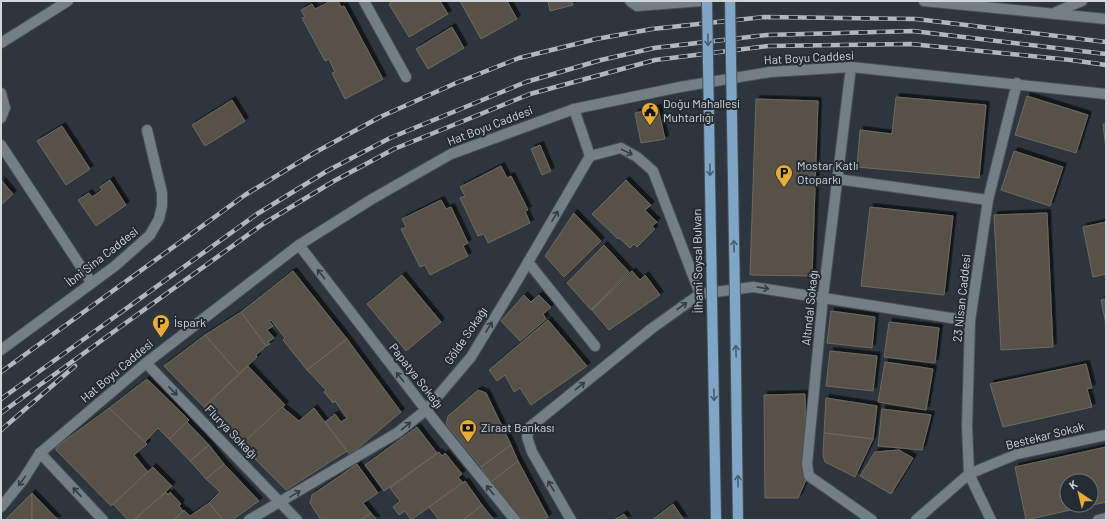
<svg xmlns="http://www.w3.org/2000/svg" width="1107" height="521" viewBox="0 0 1107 521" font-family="Barlow,sans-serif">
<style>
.building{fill:#585147;stroke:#6f695e;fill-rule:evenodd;filter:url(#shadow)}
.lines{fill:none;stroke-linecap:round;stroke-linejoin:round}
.minor-casing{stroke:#4a5157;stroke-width:12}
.major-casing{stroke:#4a5157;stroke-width:12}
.minor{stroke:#747e87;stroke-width:10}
.major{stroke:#80a6c7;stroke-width:10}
.rail-casing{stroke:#b1b7bd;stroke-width:4.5}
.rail{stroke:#232c33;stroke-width:3;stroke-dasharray:9;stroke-linecap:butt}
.major-bridge-casing{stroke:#4a5157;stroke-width:12;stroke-linecap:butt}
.major-bridge{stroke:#80a6c7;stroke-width:10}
.oneway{stroke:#485d6e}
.oneway2{stroke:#333c44}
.labels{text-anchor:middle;stroke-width:4;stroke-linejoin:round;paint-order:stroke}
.street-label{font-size:12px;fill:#d1d6db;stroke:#232c33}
.poi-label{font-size:12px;fill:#d1d6db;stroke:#232c33;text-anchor:start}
</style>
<defs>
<filter id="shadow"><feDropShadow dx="3.5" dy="-3.5" stdDeviation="0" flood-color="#0009"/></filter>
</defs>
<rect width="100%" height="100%" fill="#2d363e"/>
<g class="building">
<path d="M 331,1 L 338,1 L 341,7 L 344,6 L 383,79 L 345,99 L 332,73 L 335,72 L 329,59 L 325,61 L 302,18 L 305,17 L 301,10 L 312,4 L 315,9 Z"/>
<path d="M 394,1 L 440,1 L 448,14 L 409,37 L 389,4 Z"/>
<path d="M 460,1 L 507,1 L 517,19 L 481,39 Z"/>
<path d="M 548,1 L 572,1 L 573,5 L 550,11 Z"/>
<path d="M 452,27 L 464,48 L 428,69 L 416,49 Z"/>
<path d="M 1027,96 L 1088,115 L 1076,153 L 1015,135 Z"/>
<path d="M 896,97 L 986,105 L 979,178 L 857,167 L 860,130 L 892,134 Z"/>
<path d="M 756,99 L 818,101 L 812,276 L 750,275 Z"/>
<path d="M 232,100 L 245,121 L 205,146 L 192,125 Z"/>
<path d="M 658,108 L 665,139 L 641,143 L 635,113 Z"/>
<path d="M 1103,124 L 1106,124 L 1106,150 Z"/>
<path d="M 62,126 L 90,169 L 66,185 L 37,141 Z"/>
<path d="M 540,145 L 551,171 L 542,175 L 531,149 Z"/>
<path d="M 1014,151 L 1063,167 L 1050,206 L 1001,190 Z"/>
<path d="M 501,166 L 507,178 L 511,176 L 528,210 L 525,211 L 530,223 L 488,243 L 484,234 L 478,236 L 460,198 L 465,196 L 460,187 Z"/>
<path d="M 1,180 L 13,194 L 1,205 Z"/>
<path d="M 110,180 L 126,205 L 96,226 L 78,200 L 89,193 L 92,197 L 102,190 L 100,187 Z"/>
<path d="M 626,180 L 651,205 L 645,210 L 657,222 L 652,226 L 655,229 L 637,247 L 634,244 L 630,248 L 619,238 L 618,239 L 592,214 Z"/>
<path d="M 441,200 L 446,209 L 451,207 L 468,243 L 463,246 L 468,256 L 430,275 L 425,265 L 420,267 L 401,229 L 406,227 L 402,219 Z"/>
<path d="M 870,207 L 953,216 L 944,295 L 861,286 Z"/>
<path d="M 574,213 L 601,241 L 564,277 L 545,256 Z"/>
<path d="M 1047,213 L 1053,347 L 1001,350 L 994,215 Z"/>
<path d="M 1106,222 L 1106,274 L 1093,277 L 1083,227 Z"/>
<path d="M 604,245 L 629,272 L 591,310 L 567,283 Z"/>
<path d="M 293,271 L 347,339 L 307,370 L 283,340 L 285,338 L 271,320 L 269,321 L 273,326 L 267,330 L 274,338 L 268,342 L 270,344 L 266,346 L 241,312 Z"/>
<path d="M 632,271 L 640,280 L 645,275 L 660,295 L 609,330 L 592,310 Z"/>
<path d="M 402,275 L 441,322 L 406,351 L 367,304 Z"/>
<path d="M 524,295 L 531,302 L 539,295 L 551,307 L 543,314 L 546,319 L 520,341 L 501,321 Z"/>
<path d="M 1106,299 L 1106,325 L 1101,300 Z"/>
<path d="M 831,311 L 875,317 L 872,348 L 827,343 Z"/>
<path d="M 241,312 L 266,346 L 256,355 L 257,357 L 239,374 L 205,335 Z"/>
<path d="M 548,320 L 587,366 L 531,405 L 520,388 L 514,392 L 505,375 L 497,381 L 489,370 Z"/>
<path d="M 889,322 L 939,328 L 935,363 L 884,357 Z"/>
<path d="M 205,335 L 239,374 L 204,407 L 164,366 Z"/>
<path d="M 347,339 L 401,412 L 350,455 L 325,422 L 335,414 L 341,422 L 347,418 L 335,401 L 333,403 L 324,392 L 326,390 L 307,370 Z"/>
<path d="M 830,351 L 877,356 L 873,391 L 826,386 Z"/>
<path d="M 885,362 L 933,369 L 926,410 L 878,402 Z"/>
<path d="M 1086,364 L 1092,388 L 1087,389 L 1092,407 L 1003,427 L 990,384 Z"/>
<path d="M 248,366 L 285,405 L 241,445 L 204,407 Z"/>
<path d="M 147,379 L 189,420 L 169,439 L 158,428 L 145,442 L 109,408 Z"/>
<path d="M 478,390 L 486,393 L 511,445 L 481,467 L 446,424 L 448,416 Z"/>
<path d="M 805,394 L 806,480 L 798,498 L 765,498 L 764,395 Z"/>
<path d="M 826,398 L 877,406 L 873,439 L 824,433 Z"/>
<path d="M 282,407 L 299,421 L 314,408 L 347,451 L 286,490 L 241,445 Z"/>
<path d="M 109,408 L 147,444 L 134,455 L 148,472 L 111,506 L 56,450 L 56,447 Z"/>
<path d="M 882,409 L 931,415 L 922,450 L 878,446 Z"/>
<path d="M 187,422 L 209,445 L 190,461 L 169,439 Z"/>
<path d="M 417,427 L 437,453 L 384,491 L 365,465 Z"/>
<path d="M 824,433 L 873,439 L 855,477 L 825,462 L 823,456 Z"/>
<path d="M 209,445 L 224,464 L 206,479 L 190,461 Z"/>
<path d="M 511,445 L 518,461 L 491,482 L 481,467 Z"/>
<path d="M 1106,447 L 1106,502 L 1026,520 L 1015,467 ZM 1067,481 L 1091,481 L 1091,505 L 1067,505 Z"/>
<path d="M 899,450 L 913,458 L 891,494 L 860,476 L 875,452 Z"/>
<path d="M 439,452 L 442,456 L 445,453 L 462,474 L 458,477 L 463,483 L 411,520 L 405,511 L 399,515 L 393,507 L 400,501 L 390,488 Z"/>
<path d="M 518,461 L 547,515 L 548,517 L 544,520 L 522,520 L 491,482 Z"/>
<path d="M 224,464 L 259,501 L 232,520 L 223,520 L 209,503 L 220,492 L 206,479 Z"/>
<path d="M 357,464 L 378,493 L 363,503 L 371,513 L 360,520 L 321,520 L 310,503 L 312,495 Z"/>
<path d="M 153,467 L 172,486 L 134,520 L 128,520 L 113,504 Z"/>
<path d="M 465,481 L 482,505 L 463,520 L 439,520 L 429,507 Z"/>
<path d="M 166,492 L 168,495 L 170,492 L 181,504 L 179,506 L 183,511 L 174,520 L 134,520 Z"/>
<path d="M 32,493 L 32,520 L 5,520 Z"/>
<path d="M 32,493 L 58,520 L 32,520 Z"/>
<path d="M 209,503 L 223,520 L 174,520 L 184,510 L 190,516 Z"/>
<path d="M 673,504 L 684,520 L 652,520 Z"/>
<path d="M 482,505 L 494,520 L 463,520 Z"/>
<path d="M 371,513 L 377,520 L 360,520 Z"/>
<path d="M 624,514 L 628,520 L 614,520 Z"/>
</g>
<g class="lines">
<defs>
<g id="minor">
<path d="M 364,1 L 406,77"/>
<path d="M 630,1 L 637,6 L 701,1"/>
<path d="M 924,1 L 1106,19"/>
<path d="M 1056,12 L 1082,1"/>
<path d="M 1,43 L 68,1"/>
<path d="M 851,67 L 823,297 L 807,464 L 809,476 L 872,520"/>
<path d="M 1,93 L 5,108 L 1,118"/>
<path d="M 1,145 L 91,282"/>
<path d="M 590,156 L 621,148 L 637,157 L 653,171 L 700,294 L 753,287 L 970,321"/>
<path d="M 837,179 L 988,200"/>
<path d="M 299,245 L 426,410 L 515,520"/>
<path d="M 528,262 L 595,346"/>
<path d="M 1,350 L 115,266 L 150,235 L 159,219 L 162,206 L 162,193 L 147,130"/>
<path d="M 146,363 L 297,520"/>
<path d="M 40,453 L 103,520"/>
<path d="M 1,507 L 23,480 L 40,453 L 146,363 L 299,245 L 372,199 L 451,154 L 574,109 L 680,87 L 770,72 L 851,67 L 1106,94"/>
<path d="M 249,520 L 397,433 L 426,410 L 471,357 L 517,281 L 590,156 L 574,109"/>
<path d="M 571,520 L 532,452 L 527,437 L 530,427 L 651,329 L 700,294"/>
<path d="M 916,520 L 969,474 L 967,426 L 970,321 L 988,200 L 1017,83"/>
<path d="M 991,520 L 969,474 L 1017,454 L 1106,435"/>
<path d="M 1098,520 L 1106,518"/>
</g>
<g id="major">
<path d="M 735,299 L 738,520"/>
<path d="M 712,300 L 716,520"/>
</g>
</defs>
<use href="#minor" class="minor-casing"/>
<use href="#major" class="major-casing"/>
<use href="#minor" class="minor"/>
<use href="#major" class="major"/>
<defs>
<g id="rail">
<path d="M 1,372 L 245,195 L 314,153 L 380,117 L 456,83 L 519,58 L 596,39 L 652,29 L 765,17 L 916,19 L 1106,42"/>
<path d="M 1,399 L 257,214 L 327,171 L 390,138 L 526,82 L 601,60 L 654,48 L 767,35 L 913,31 L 1106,54"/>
<path d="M 1,413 L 263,224 L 334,181 L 394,149 L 530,94 L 655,60 L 768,46 L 911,44 L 1071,60 L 1106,65"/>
<path d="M 1,430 L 75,366"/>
</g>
</defs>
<use href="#rail" class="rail-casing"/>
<use href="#rail" class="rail"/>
<defs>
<g id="major-bridge">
<path d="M 707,1 L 712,300"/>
<path d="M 730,1 L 735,299"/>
</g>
</defs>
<use href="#major-bridge" class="major-bridge-casing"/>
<use href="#major-bridge" class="major-bridge"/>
</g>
<defs><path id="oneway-shaft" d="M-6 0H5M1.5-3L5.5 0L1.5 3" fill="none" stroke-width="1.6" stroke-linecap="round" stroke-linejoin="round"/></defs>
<g class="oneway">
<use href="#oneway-shaft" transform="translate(708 40) rotate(89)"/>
<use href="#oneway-shaft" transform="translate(710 170) rotate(89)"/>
<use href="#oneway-shaft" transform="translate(734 246) rotate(-91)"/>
<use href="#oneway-shaft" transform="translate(736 351) rotate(-91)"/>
<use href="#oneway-shaft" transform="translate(714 395) rotate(89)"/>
<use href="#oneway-shaft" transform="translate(738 481) rotate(-91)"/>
</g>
<g class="oneway2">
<use href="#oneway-shaft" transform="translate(627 152) rotate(26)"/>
<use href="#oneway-shaft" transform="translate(555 216) rotate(-60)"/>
<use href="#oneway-shaft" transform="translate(321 274) rotate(-128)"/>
<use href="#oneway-shaft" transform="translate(763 288) rotate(9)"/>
<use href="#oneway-shaft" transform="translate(682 306) rotate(-35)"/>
<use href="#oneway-shaft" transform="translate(489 327) rotate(-58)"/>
<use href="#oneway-shaft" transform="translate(400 377) rotate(-128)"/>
<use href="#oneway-shaft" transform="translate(580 386) rotate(-38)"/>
<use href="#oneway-shaft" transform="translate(173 391) rotate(46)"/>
<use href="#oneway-shaft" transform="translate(406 426) rotate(-39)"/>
<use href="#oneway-shaft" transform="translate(22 481) rotate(126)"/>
<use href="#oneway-shaft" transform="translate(551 486) rotate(-121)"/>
<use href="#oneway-shaft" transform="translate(490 490) rotate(-129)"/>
<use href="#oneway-shaft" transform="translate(77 492) rotate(-133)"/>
<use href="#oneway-shaft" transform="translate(295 494) rotate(-31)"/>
</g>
<defs>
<symbol id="civic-pin" viewBox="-11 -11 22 30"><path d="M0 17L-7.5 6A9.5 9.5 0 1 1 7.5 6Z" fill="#e6ac36" stroke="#232c33"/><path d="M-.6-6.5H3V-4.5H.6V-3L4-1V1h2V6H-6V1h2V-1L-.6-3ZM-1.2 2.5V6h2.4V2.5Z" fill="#111"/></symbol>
<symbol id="parking-pin" viewBox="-11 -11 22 30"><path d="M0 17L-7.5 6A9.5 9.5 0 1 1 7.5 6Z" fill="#e6ac36" stroke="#232c33"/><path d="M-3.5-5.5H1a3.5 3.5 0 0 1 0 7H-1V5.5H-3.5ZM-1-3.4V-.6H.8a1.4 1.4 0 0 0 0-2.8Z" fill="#111"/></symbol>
<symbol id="bank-pin" viewBox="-11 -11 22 30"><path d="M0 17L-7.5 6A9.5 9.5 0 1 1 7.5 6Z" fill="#e6ac36" stroke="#232c33"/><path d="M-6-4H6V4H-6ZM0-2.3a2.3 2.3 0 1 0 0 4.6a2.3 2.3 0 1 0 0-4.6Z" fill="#111"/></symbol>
</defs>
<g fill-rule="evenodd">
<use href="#civic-pin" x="640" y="101" width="20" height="27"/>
<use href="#parking-pin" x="774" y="163" width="20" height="27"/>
<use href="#parking-pin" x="151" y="313" width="20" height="27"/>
<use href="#bank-pin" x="458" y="418" width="20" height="27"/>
</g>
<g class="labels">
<g class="street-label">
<text transform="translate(809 58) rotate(-3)" y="4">Hat Boyu Caddesi</text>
<text transform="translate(490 126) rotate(-21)" y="4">Hat Boyu Caddesi</text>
<text transform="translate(102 257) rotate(-38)" y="4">İbni Sina Caddesi</text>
<text transform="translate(698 261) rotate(-91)" y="4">İlhami Soysal Bulvarı</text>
<text transform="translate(962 298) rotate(-84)" y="4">23 Nisan Caddesi</text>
<text transform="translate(810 308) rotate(-84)" y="4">Altındal Sokağı</text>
<text transform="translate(466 336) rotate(-56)" y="4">Gölde Sokağı</text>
<text transform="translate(117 371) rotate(-40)" y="4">Hat Boyu Caddesi</text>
<text transform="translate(416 376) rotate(52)" y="4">Papatya Sokağı</text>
<text transform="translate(231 432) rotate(46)" y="4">Flurya Sokağı</text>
<text transform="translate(1045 436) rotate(-14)" y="4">Bestekar Sokak</text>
</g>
<g class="poi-label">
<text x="663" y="108">Doğu Mahallesi<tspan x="663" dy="14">Muhtarlığı</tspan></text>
<text x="797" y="170">Mostar Katlı<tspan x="797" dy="14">Otoparkı</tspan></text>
<text x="174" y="327">İspark</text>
<text x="481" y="432">Ziraat Bankası</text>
</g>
</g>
<rect width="1107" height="521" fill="none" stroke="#d1d6db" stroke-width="4"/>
<g transform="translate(1079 493) rotate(325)"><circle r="19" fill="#232c33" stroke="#697076"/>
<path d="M0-3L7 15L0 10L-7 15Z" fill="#e6ac36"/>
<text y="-6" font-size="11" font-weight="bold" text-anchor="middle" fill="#d1d6db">K</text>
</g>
</svg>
